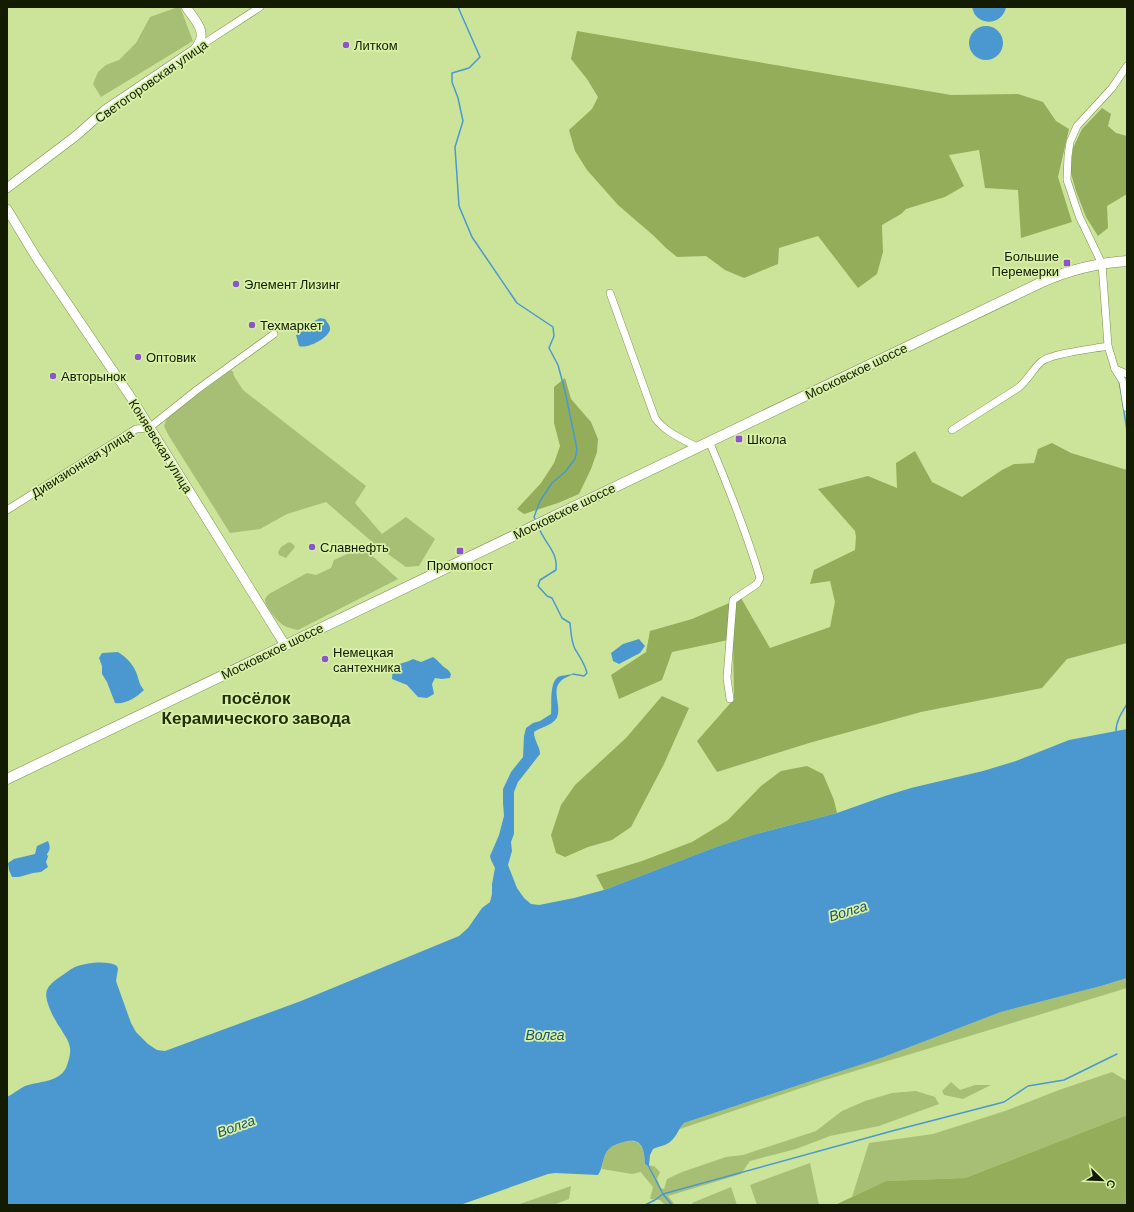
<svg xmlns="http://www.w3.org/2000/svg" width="1134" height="1212" viewBox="0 0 1134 1212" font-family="Barlow,sans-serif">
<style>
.green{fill:#a7bf74}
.forest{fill:#94ad5a}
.water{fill:#4b98d0}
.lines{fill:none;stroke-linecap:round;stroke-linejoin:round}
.stream{stroke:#4b98d0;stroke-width:1.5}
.street-casing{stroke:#7b9149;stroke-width:8}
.secondary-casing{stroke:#7b9149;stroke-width:10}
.primary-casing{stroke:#7b9149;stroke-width:11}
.street{stroke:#fff;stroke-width:7}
.secondary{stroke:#fff;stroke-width:9}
.primary{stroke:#fff;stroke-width:10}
.poi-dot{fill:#8c53ca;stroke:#d8f1a6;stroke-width:1.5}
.labels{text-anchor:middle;stroke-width:3.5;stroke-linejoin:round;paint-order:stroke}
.poi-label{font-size:13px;fill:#131b00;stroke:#d8f1a6;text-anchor:start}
.street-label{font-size:13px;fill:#131b00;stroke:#d8f1a6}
.water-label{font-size:14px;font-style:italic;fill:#195178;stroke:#d8f1a6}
.district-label{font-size:17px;font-weight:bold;fill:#242f08;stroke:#d8f1a6}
</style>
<rect width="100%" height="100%" fill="#cbe499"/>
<g class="green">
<path d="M 178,7 L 180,7 L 193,41 L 101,97 L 93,84 L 98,72 L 106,65 L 119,60 L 136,43 L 150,17 Z"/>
<path d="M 231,370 L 233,372 L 234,376 L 243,390 L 366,486 L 355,503 L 382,534 L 406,517 L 435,539 L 419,566 L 406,567 L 378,547 L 326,502 L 287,514 L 260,529 L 230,533 L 169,436 L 164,426 L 167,417 Z"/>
<path d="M 289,542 L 293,544 L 295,547 L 286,558 L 279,555 L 278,552 L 281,547 Z"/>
<path d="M 360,548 L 368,552 L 398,579 L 298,630 C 293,629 288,628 283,625 C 278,622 264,605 265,599 C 266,597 267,596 269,594 L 307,573 L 316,575 L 331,568 L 334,560 Z"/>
<path d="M 1127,978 L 1127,988 L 822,1081 L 680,1129 L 681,1126 L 684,1123 L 881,1058 L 1001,1012 L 1101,986 Z"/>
<path d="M 1112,1072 L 1127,1081 L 1127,1115 L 965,1178 L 886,1181 L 852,1197 L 869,1143 L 933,1134 L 1005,1111 L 1059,1090 Z"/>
<path d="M 951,1082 L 960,1090 L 975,1085 L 991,1085 L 963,1099 L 944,1095 L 942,1091 Z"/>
<path d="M 916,1091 L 935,1097 L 939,1104 L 879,1126 L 830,1136 L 796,1149 L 750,1161 L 741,1174 L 668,1196 L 675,1205 L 665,1205 L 660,1200 L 650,1199 L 653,1187 L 643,1175 L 641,1172 L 632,1174 L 602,1169 C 603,1162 604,1153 609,1149 C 613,1145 619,1143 624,1142 C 642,1137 644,1150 645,1164 L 646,1165 L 654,1166 L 660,1172 L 657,1179 L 661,1188 L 664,1189 L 667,1179 L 682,1172 L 726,1157 L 743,1155 L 816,1131 L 842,1111 L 865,1101 L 892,1093 Z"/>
<path d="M 810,1163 L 819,1205 L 757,1205 L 750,1185 Z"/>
<path d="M 571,1186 L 569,1199 L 553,1205 L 517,1205 Z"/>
<path d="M 731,1187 L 737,1205 L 693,1205 L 692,1203 Z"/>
</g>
<g class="forest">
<path d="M 577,31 L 951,95 L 1018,94 L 1043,102 L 1056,121 L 1069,129 L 1058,177 L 1072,222 L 1021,238 L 1018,190 L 985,188 L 979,150 L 949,155 L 964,186 L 945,197 L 906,209 L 901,214 L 882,225 L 883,252 L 877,274 L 858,288 L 818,236 L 779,248 L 778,264 L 744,278 L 725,270 L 706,256 L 677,257 L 666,248 L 654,236 L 618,205 L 587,170 L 575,151 L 569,130 L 592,109 L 598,97 L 587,79 L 571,59 Z"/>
<path d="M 1102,108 L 1111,114 L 1108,126 L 1116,133 L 1127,136 L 1127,194 L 1107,206 L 1108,228 L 1098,236 L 1086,217 L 1076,191 L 1070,170 L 1073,148 L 1082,129 Z"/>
<path d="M 565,378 L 571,399 L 591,422 L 598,439 L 597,452 L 591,469 L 579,494 L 558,503 L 524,514 L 517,509 L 541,483 L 554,463 L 560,446 L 554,423 L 554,387 Z"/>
<path d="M 1052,443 L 1071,453 L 1127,470 L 1127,643 L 1067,659 L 1042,688 L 921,712 L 809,743 L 717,772 L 697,741 L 734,699 L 733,639 L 672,652 L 662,680 L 619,699 L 611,675 L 646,652 L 650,631 L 692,619 L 741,598 L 770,648 L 830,627 L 835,602 L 830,581 L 810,584 L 814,570 L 855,550 L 856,537 L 855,531 L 818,489 L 868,476 L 897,488 L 896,463 L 915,451 L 932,482 L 962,497 L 1002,470 L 1014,464 L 1034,463 L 1038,449 Z"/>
<path d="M 662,696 L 689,708 L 664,764 L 631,827 L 612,840 L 588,847 L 565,857 L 556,853 L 551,835 L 561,805 L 575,785 L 626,738 Z"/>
<path d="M 807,766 L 823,774 L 834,800 L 837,813 L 756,834 L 716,847 L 604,890 L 596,875 L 642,861 L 692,842 L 728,820 L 761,786 L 781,771 Z"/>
<path d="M 1127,1115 L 1127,1205 L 835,1205 L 886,1181 L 965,1178 Z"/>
</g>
<g class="water">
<path d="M 972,7 L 1006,7 C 1004,21 986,27 976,16 C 974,14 973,10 972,7 Z"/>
<circle cx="986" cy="43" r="17"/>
<path d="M 320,318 L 325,319 C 327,322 331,326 330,330 C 327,339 307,349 299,346 L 296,335 L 309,324 Z"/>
<path d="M 639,639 L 645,646 L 640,653 L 619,664 L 613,661 L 611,653 L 623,644 Z"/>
<path d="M 118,652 C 126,657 132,663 136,672 C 139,679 139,685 144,690 C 137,697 125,705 115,703 L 107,682 L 102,674 L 102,666 L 99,658 L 102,653 Z"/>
<path d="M 433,657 C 438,660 440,664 444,667 C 448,670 449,670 451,674 L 450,678 L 442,679 L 435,678 L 432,684 L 434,694 L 427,698 L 418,697 L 407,685 L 392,679 L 393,666 L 409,661 L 413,659 L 421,662 Z"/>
<path d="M 574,674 C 570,676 563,678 560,682 C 551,692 563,708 556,719 C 551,726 541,727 534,732 C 534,741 540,746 540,754 L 522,777 L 518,782 L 514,792 L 514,834 L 511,842 L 512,851 L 508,865 L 517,888 L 524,898 L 531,904 L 539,905 L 574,898 L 604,890 L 716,847 L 756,834 L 837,813 L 885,796 L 911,788 L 983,771 L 1016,761 L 1069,740 L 1127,729 L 1127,978 L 1101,986 L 1001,1012 L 881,1058 L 684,1123 C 679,1128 677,1136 671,1141 C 666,1146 659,1146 653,1149 L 650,1155 L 649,1165 L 648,1166 L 645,1164 C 644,1149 642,1137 624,1142 C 619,1143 613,1145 609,1149 C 602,1155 604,1167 598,1175 L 555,1173 L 548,1174 L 460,1205 L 7,1205 L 7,1097 C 13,1094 19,1089 25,1086 C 38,1081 58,1083 66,1068 C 68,1063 71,1054 70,1048 C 69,1040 64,1035 61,1029 C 55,1021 43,999 47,990 C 49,985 53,982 57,979 C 63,975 69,970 75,967 C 86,963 107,960 117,966 L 118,969 L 116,981 L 131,1023 L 136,1032 L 148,1044 L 157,1050 L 165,1051 L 301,1001 L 459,936 L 468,928 L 482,908 L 490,902 L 492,894 L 492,884 L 495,868 L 491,860 L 490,856 L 499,835 L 504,816 L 503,803 L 503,789 L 511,772 L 523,757 L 524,736 L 526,728 L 533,723 L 540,721 L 551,714 C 552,704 549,683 558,677 C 562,675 569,675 574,674 Z"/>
<path d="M 48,841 C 50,846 51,849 47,854 L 48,857 L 46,862 L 48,867 L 41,872 L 33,873 L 19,877 L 12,877 L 9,870 L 8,863 L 14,859 L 35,854 L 37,846 Z"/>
</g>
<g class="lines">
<g class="stream">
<path d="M 458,7 L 480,57 L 469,68 L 452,73 L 452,82 L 458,98 L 463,121 L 455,147 L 459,206 L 472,237 L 517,303 L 553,327 L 554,336 L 549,348 L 558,365 L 565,391 L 577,449 L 575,459 L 565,472 L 552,483 L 540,501 L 534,517 L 536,521"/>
<path d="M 1119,380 L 1127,431"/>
<path d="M 539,528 C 545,544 558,551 556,570 L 540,580 L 538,586 L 547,596 L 552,598 L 562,618 L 570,623 C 571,632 571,641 575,649 C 580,657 585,664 587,673 L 584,676 L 573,674"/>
<path d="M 1116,731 C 1116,721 1122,712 1127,704"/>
<path d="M 648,1165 L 663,1194 L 672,1205"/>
<path d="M 645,1205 L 655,1200 L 663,1194 L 892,1131 L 1004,1102 L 1028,1086 L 1064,1080 L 1117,1054"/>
</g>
<defs>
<g id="street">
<path d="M 197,48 L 260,7"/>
<path d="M 1127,66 L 1112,88 L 1077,126 L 1070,142 L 1068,156 L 1067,180 L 1079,216 L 1102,264 L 1108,346 L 1115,369 L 1127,374"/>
<path d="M 610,293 L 655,418 C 665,432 682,439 697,447"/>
<path d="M 1115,369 L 1123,382 L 1127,408"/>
<path d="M 952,430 L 1018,388 C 1028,380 1032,370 1041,362 C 1051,353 1093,349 1108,346"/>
<path d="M 709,441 C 728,486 746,531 760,578 L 757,584 L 733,600 L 727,678 L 730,699"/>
<path d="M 7,510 L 136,429 L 149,428 L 198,389 L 274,334"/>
</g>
<g id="secondary">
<path d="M 7,188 L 77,135 L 105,110 L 194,50 C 210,33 196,22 186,7"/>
<path d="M 7,209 L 36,257 L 132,399 L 285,645"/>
</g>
<path id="primary" d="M 7,779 L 1042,282 C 1069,270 1097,263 1127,261"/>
</defs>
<use href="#street" class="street-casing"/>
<use href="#secondary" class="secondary-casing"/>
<use href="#primary" class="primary-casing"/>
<use href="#street" class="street"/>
<use href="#secondary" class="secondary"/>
<use href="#primary" class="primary"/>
</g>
<g class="poi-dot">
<circle cx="346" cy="45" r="4"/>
<rect x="1063" y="259" width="8" height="8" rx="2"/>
<circle cx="236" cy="284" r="4"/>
<circle cx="252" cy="325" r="4"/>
<circle cx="138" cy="357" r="4"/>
<circle cx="53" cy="376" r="4"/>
<rect x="735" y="435" width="8" height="8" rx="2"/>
<circle cx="312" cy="547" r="4"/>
<rect x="456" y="547" width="8" height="8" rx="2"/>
<circle cx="325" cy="659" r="4"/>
</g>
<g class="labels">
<g class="poi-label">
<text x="354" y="50">Литком</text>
<text x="1059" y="261" text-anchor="end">Большие<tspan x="1059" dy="15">Перемерки</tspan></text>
<text x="244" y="289">Элемент Лизинг</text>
<text x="260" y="330">Техмаркет</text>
<text x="146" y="362">Оптовик</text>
<text x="61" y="381">Авторынок</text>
<text x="747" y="444">Школа</text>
<text x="320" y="552">Славнефть</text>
<text x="460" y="570" text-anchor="middle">Промопост</text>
<text x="333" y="657">Немецкая<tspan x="333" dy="15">сантехника</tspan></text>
</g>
<g class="street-label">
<text transform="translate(151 81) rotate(-35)" y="5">Светогоровская улица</text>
<text transform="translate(856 371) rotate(-26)" y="5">Московское шоссе</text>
<text transform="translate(161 446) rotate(58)" y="5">Коняевская улица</text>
<text transform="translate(82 463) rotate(-32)" y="5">Дивизионная улица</text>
<text transform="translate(564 511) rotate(-26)" y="5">Московское шоссе</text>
<text transform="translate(272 651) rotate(-26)" y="5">Московское шоссе</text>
</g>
<g class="water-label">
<text transform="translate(848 911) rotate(-17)" y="5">Волга</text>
<text x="545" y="1040">Волга</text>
<text transform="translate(236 1126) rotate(-20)" y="5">Волга</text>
</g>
<g class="district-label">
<text x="256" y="704">посёлок<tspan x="256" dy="20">Керамического завода</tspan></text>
</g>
</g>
<rect width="1134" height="1212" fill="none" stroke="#131b00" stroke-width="16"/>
<g transform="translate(1102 1180) rotate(113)" stroke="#d8f1a6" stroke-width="3" paint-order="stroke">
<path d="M0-3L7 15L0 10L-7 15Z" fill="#131b00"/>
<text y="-6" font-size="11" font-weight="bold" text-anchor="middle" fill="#131b00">С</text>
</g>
</svg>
